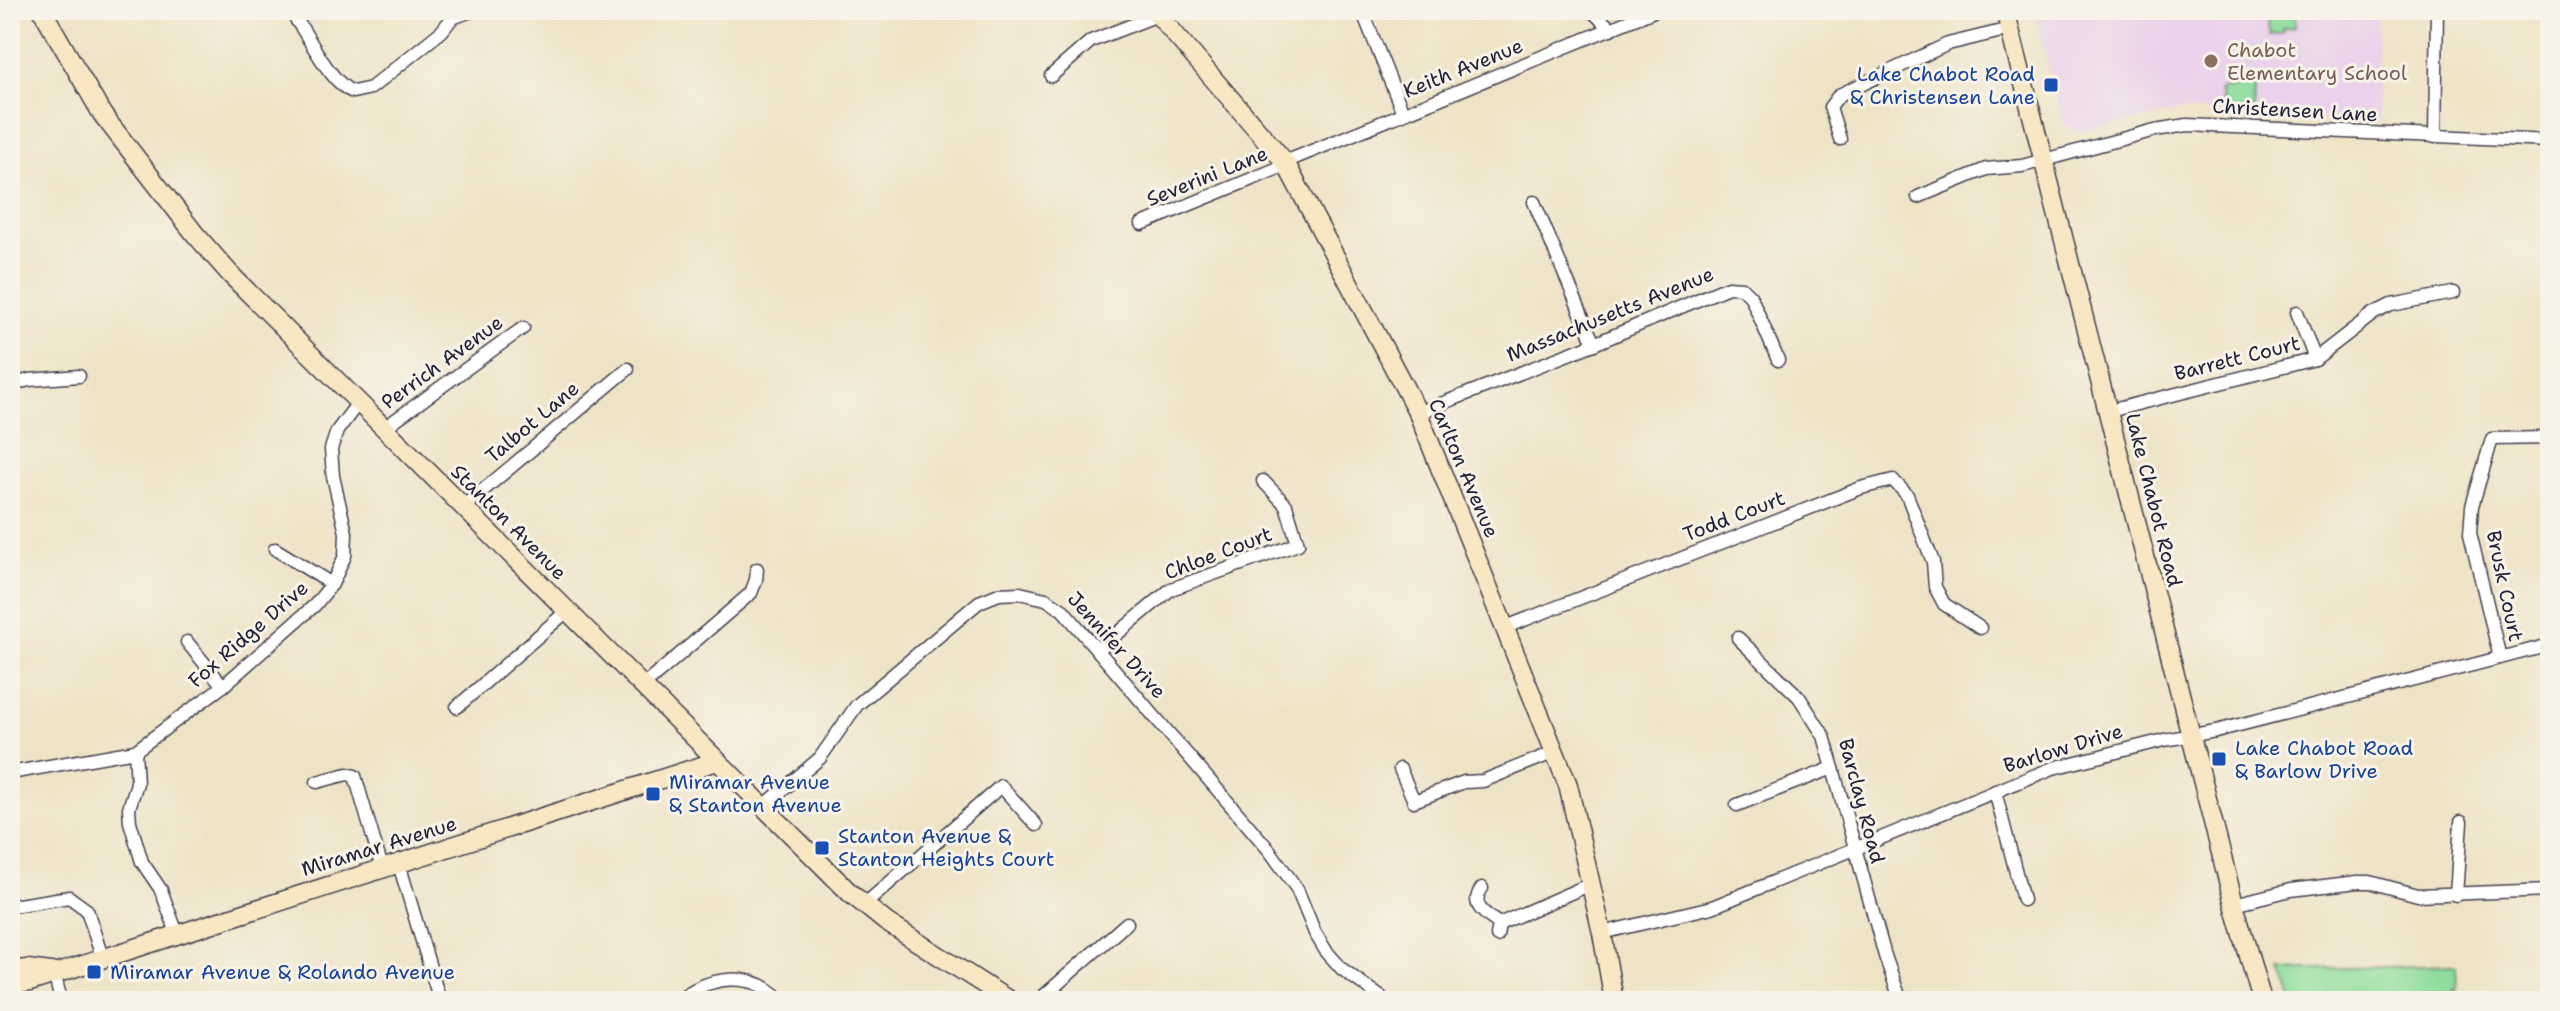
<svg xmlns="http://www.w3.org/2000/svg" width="2560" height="1011" viewBox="0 0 2560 1011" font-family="'Shantell Sans',sans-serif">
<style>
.built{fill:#ebd1eb}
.green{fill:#8edd9c;stroke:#58806c;stroke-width:2}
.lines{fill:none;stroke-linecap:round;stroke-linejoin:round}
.street-casing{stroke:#413f50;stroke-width:15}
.secondary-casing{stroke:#413f50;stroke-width:21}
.street{stroke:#fff;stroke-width:12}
.secondary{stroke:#f9e7c3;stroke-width:18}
.education-dot{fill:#8d6e63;stroke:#f7f3e8;stroke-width:3}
.transit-dot{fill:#1a4fb4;stroke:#f7f3e8;stroke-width:3}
.labels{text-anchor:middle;stroke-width:6;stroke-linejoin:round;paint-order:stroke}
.education-label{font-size:20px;fill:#785e54;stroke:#f7f3e8;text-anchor:start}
.street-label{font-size:20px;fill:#22223b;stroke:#f7f3e8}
.transit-label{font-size:20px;fill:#164399;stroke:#f7f3e8;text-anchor:start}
</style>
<rect width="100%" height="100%" fill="#f7f3e8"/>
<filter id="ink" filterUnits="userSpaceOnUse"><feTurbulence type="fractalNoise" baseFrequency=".0125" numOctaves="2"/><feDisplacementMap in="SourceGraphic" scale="16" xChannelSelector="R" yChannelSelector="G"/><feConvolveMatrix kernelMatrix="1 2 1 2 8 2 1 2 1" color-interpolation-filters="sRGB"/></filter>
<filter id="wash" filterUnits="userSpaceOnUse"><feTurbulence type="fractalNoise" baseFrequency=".006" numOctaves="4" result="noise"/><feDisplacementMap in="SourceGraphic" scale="32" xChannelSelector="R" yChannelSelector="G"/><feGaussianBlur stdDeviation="1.8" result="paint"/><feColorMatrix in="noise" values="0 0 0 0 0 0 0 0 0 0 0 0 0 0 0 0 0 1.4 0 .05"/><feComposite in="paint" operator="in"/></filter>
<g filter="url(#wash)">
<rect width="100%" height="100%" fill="#efe3c6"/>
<path class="built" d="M 2034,10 L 2376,10 L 2377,120 L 2180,111 L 2076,132 L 2063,124 Z"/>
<g class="green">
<path d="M 2265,10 L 2294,10 L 2295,27 L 2283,28 L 2283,33 L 2270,35 Z"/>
<path d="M 2255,85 L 2254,112 L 2224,111 L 2220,90 Z"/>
<path d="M 2456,965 L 2457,989 L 2453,989 L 2454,1001 L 2293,1001 L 2281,970 Z"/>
</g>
</g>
<g filter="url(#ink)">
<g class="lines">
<defs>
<g id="street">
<path d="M 289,10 C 308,32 328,82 353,92 L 371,88 L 442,31 L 452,18 L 474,10"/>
<path d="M 1362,10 L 1403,113"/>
<path d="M 1591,10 L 1611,29"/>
<path d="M 1051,76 L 1091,41 L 1158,15"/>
<path d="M 2435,137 L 2437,10"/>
<path d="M 1840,139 L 1830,107 L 1839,95 L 1948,44 L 2010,29"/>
<path d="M 1285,162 L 1656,10"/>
<path d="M 1918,197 L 1986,169 L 2022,166 L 2155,130 L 2187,125 L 2550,141"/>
<path d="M 1534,202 L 1594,344"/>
<path d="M 1142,224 L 1286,165"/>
<path d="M 2297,312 L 2315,359"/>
<path d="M 10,385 L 29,380 L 79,376"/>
<path d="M 2109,411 L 2315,359 L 2373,314 L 2391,305 L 2453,293"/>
<path d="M 1418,413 L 1594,344 L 1728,287 L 1742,288 L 1751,297 L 1778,360"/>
<path d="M 384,428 L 523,328"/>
<path d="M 463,507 L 628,369"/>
<path d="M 275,549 L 332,584"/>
<path d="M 1506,627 L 1861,488 L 1893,480 L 1907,495 L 1933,562 L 1935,587 L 1944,604 L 1980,628"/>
<path d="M 1738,638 L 1799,697 L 1824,736 L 1885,956 L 1901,1001"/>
<path d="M 187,642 L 223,686"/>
<path d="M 1098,650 L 1171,589 L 1298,544 L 1286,505 L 1263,481"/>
<path d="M 2500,658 L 2470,533 L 2472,506 L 2492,439 L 2550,438"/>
<path d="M 643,686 L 751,593 L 756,580 L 757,569"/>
<path d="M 457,707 L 567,611"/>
<path d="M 135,751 L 137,783 L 129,808 L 130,822 L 142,862 L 161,890 L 177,933"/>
<path d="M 1400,769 L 1414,801 L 1464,782 L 1483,781 L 1555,752"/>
<path d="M 10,773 L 135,751 L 223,686 L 315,605 L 332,584 L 345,556 L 346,533 L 333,476 L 331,449 L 337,431 L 358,403"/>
<path d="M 317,782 L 347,774 L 355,776 L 382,868"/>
<path d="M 1995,791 L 2023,900"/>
<path d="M 1737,805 L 1833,768"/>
<path d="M 764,806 L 820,758 L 857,705 L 979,602 L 999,594 L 1020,593 L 1046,599 L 1063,610 L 1270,851 L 1297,889 L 1315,933 L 1326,951 L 1342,969 L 1386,1001"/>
<path d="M 399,864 L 440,1001"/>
<path d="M 1482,888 C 1469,905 1485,914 1499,924 L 1497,936"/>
<path d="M 2456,895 L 2461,822"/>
<path d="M 2234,904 L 2291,890 L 2357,882 L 2370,882 L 2418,895 L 2550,890"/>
<path d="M 864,905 L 1001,786 L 1036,825"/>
<path d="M 12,906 L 69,897 L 87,910 L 102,957"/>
<path d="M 1499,924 L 1591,884"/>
<path d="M 1602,933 L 1712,907 L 2053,768 L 2164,740 L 2216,731 L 2550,645"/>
<path d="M 54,972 L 61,1001"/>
<path d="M 677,1001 C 708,976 753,969 782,1001"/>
<path d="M 1038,1001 L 1127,923"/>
</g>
<g id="secondary">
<path d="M 42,10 L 102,114 L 195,234 L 231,275 L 850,893 L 886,922 L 1010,1001"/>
<path d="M 1154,10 L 1285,162 L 1418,413 L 1568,785 L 1602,933 L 1614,1001"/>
<path d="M 2005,10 L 2234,904 L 2262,1001"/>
<path d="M 10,971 L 27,969 L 51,972"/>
<path d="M 10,985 L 30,982 L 717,761"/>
</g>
</defs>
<use href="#street" class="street-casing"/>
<use href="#secondary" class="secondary-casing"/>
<use href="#street" class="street"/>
<use href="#secondary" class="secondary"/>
</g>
</g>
<circle class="education-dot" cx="2211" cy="61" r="8"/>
<g class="transit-dot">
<rect x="2043" y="77" width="16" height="16" rx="4"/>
<rect x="2211" y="751" width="16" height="16" rx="4"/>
<rect x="645" y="786" width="16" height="16" rx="4"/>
<rect x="814" y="840" width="16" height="16" rx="4"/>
<rect x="86" y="964" width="16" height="16" rx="4"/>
</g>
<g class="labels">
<g class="education-label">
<text x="2227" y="57">Chabot<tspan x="2227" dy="23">Elementary School</tspan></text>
</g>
<g class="street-label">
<text transform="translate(1463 68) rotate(-22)" y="7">Keith Avenue</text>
<text transform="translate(2295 110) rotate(3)" y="7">Christensen Lane</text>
<text transform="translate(1207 176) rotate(-22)" y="7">Severini Lane</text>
<text transform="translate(1610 314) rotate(-22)" y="7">Massachusetts Avenue</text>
<text transform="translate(2237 358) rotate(-14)" y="7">Barrett Court</text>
<text transform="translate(442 362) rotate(-36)" y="7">Perrich Avenue</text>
<text transform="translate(532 422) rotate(-40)" y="7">Talbot Lane</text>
<text transform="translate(1464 468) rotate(67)" y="7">Carlton Avenue</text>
<text transform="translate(2154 500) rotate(76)" y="7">Lake Chabot Road</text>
<text transform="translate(1734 516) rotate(-21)" y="7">Todd Court</text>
<text transform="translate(509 522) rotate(45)" y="7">Stanton Avenue</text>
<text transform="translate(1218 553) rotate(-21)" y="7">Chloe Court</text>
<text transform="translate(2505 586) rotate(78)" y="7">Brusk Court</text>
<text transform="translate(248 634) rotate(-41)" y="7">Fox Ridge Drive</text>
<text transform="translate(1117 645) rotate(48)" y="7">Jennifer Drive</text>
<text transform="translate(2063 748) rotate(-17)" y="7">Barlow Drive</text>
<text transform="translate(1862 801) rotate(75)" y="7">Barclay Road</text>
<text transform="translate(379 846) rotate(-17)" y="7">Miramar Avenue</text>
</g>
<g class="transit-label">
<text x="2035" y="81" text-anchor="end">Lake Chabot Road<tspan x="2035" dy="23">&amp; Christensen Lane</tspan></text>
<text x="2235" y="755">Lake Chabot Road<tspan x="2235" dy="23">&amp; Barlow Drive</tspan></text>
<text x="669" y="789">Miramar Avenue<tspan x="669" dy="23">&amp; Stanton Avenue</tspan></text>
<text x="838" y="843">Stanton Avenue &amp;<tspan x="838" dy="23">Stanton Heights Court</tspan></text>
<text x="110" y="979">Miramar Avenue &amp; Rolando Avenue</text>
</g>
</g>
<rect width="2560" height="1011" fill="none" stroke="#f7f3e8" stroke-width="40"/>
</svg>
